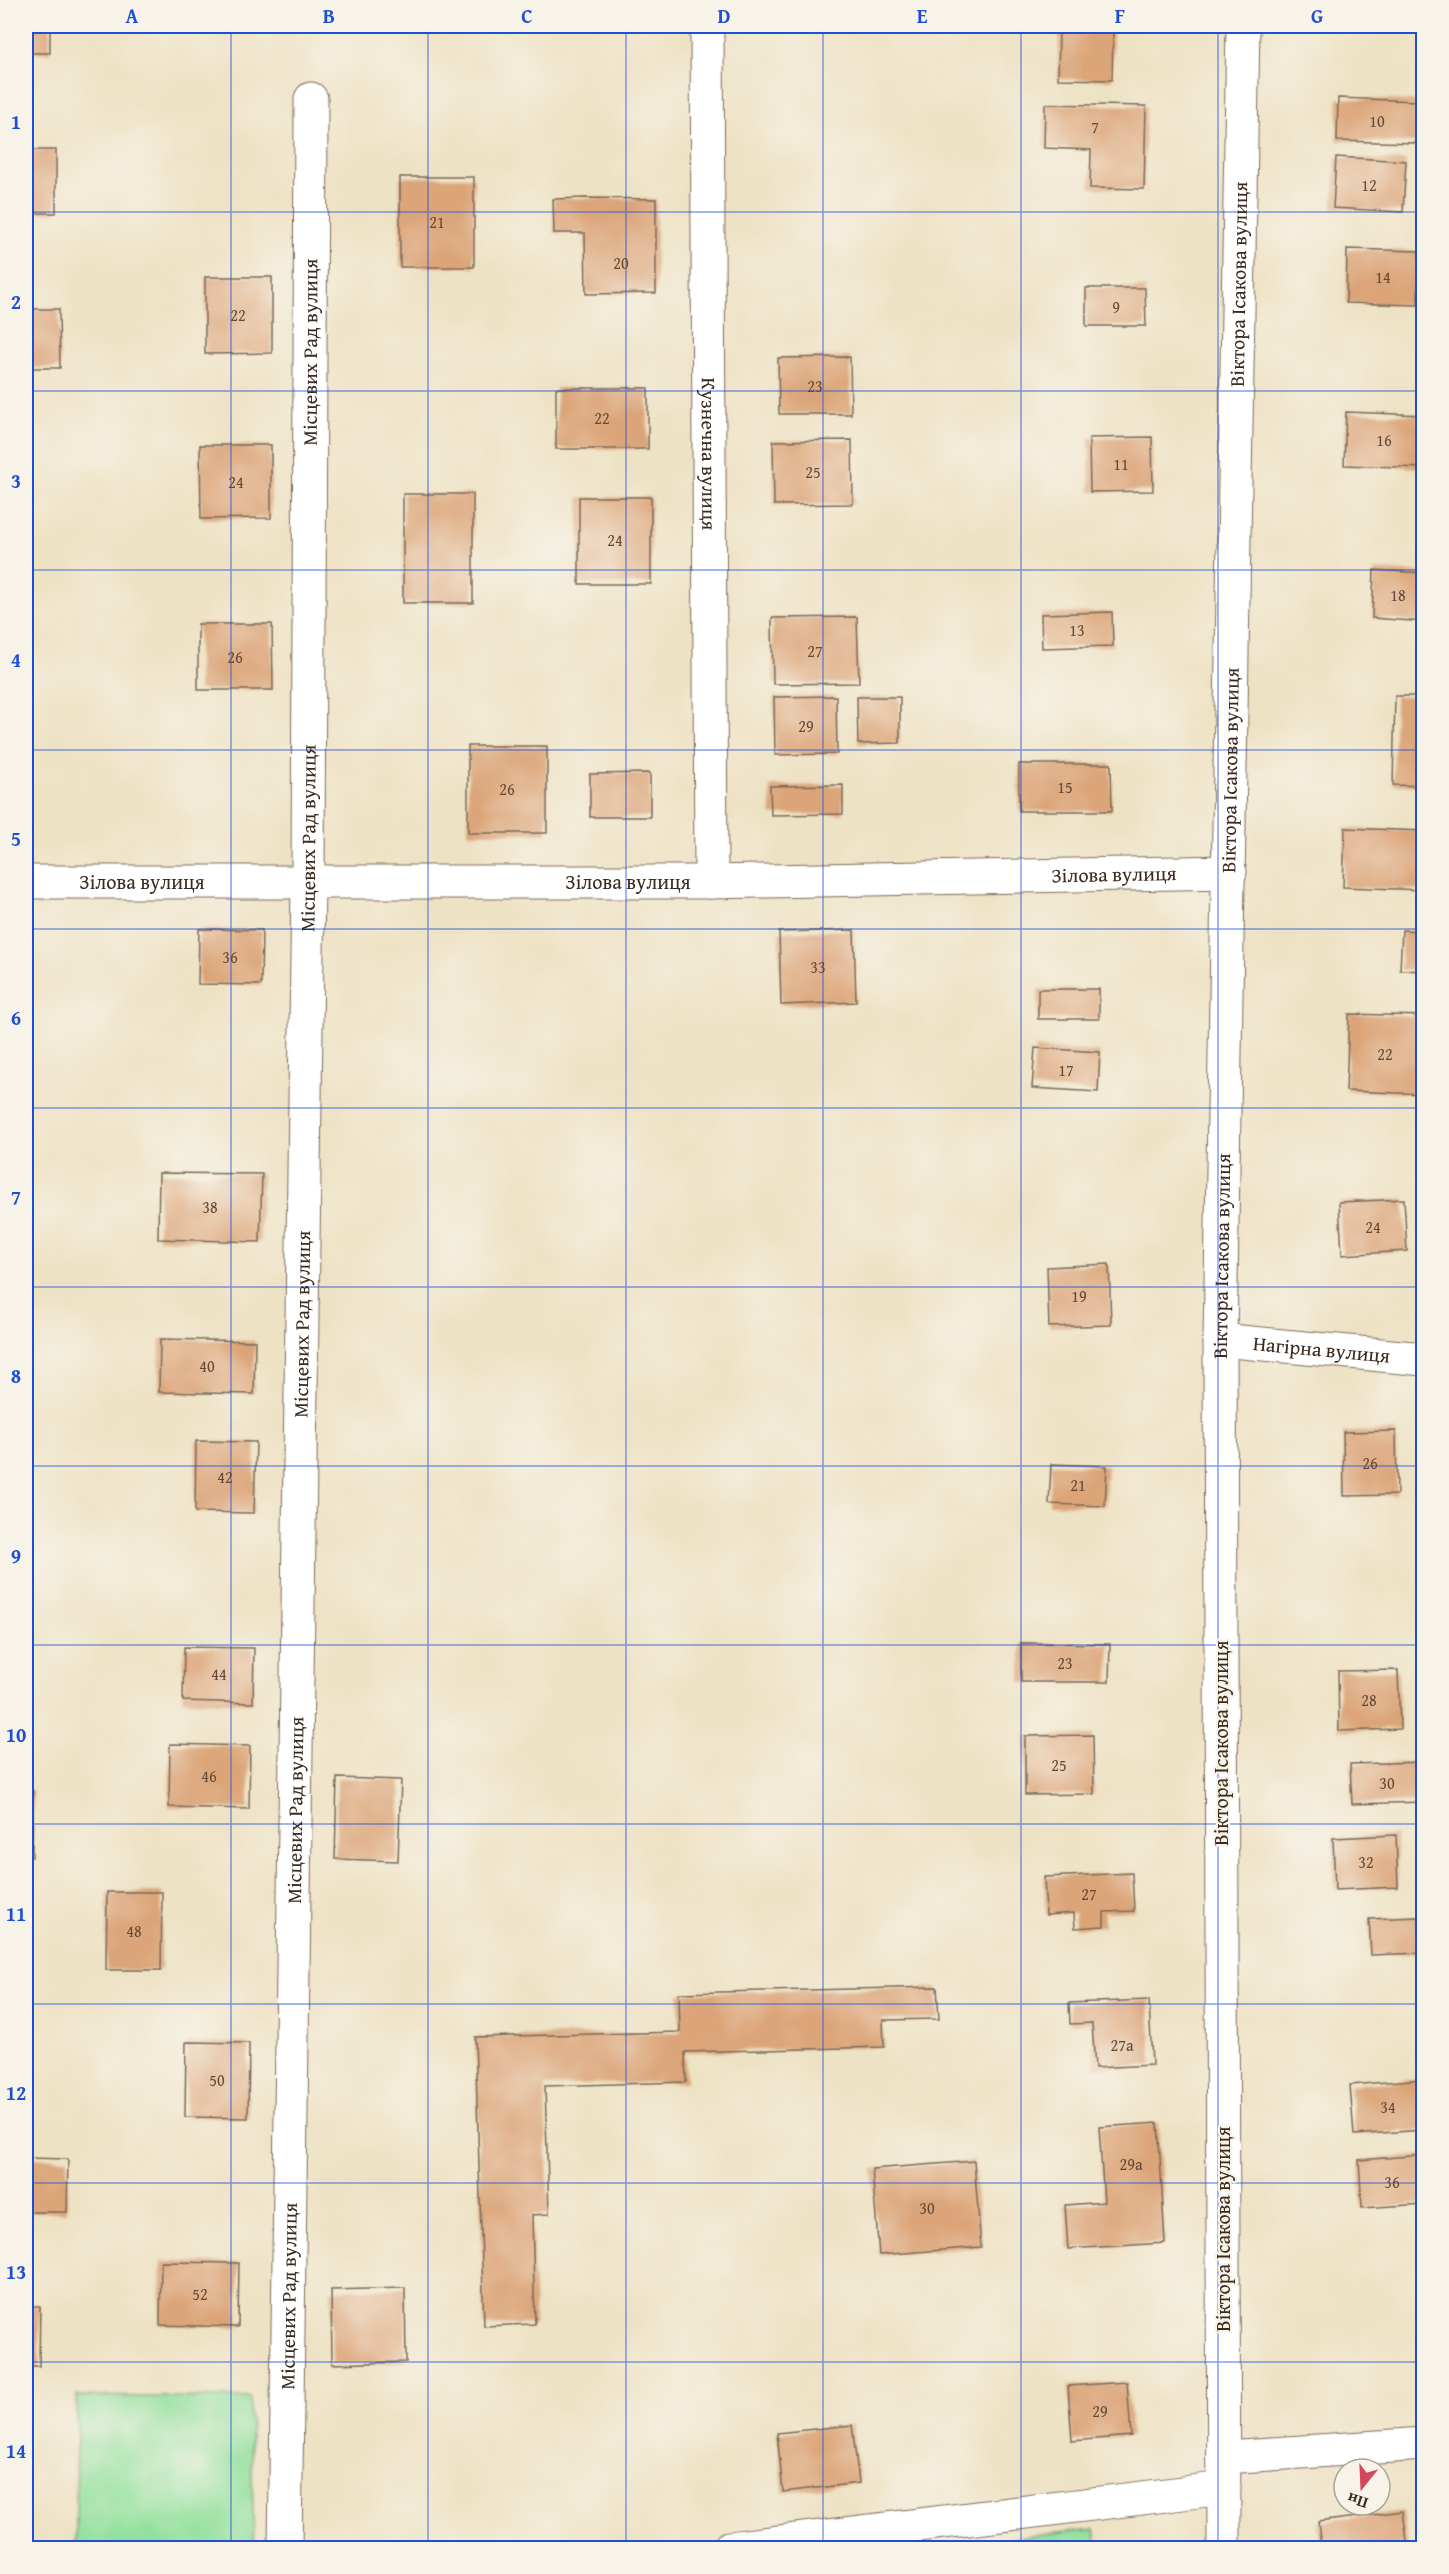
<svg xmlns="http://www.w3.org/2000/svg" width="1449" height="2574" viewBox="0 0 1449 2574" font-family="'Gentium Book Plus',serif">
<style>
.green{fill:#92e09d;stroke:#66855e;stroke-width:1.5}
.building{fill:#dca579}
.lines{fill:none;stroke-linecap:round;stroke-linejoin:round}
.minor-casing{stroke:#7a6a58;stroke-width:35}
.minor{stroke:#fff;stroke-width:33}
.grid{fill:none;stroke:#1d4ed8;stroke-width:1.5;stroke-opacity:0.55}
.labels{text-anchor:middle;stroke-width:4.5;stroke-linejoin:round;paint-order:stroke}
.number-label{font-size:16px;fill:#634935}
.street-label{font-size:20px;fill:#3b2a1e;stroke:#f7f3e8}
.neatline{fill:none;stroke:#1d4ed8;stroke-width:2}
.grid-label{font-size:20px;text-anchor:middle;font-weight:bold;fill:#1d4ed8}
</style>
<rect width="100%" height="100%" fill="#f7f3e8"/>
<filter id="ink" filterUnits="userSpaceOnUse"><feTurbulence type="fractalNoise" baseFrequency=".0167" numOctaves="2"/><feDisplacementMap in="SourceGraphic" scale="12" xChannelSelector="R" yChannelSelector="G"/><feConvolveMatrix kernelMatrix="1 2 1 2 8 2 1 2 1" color-interpolation-filters="sRGB"/></filter>
<filter id="wash" filterUnits="userSpaceOnUse"><feTurbulence type="fractalNoise" baseFrequency=".008" numOctaves="4" result="noise"/><feDisplacementMap in="SourceGraphic" scale="24" xChannelSelector="R" yChannelSelector="G"/><feGaussianBlur stdDeviation="1.35" result="paint"/><feColorMatrix in="noise" values="0 0 0 0 0 0 0 0 0 0 0 0 0 0 0 0 0 1.4 0 .05"/><feComposite in="paint" operator="in"/></filter>
<g filter="url(#wash)">
<rect width="100%" height="100%" fill="#eee2c4"/>
<g class="green">
<path d="M 77,2396 L 250,2398 L 254,2548 L 76,2548 Z"/>
<path d="M 1094,2529 L 1097,2548 L 925,2548 Z"/>
</g>
<g id="blocks">
<g class="building">
<rect x="26" y="26" width="24" height="27"/>
<path d="M 1059,31 L 1113,32 L 1112,80 L 1058,79 Z"/>
<path d="M 1338,98 L 1417,101 L 1416,143 L 1337,141 Z"/>
<path d="M 1045,104 L 1146,106 L 1144,189 L 1090,188 L 1091,150 L 1044,148 Z"/>
<rect x="26" y="150" width="30" height="63"/>
<path d="M 1336,157 L 1406,161 L 1403,212 L 1333,208 Z"/>
<rect x="400" y="177" width="74" height="90"/>
<path d="M 585,198 L 656,199 L 656,293 L 586,294 L 585,233 L 554,233 L 553,199 Z"/>
<path d="M 1347,249 L 1419,251 L 1418,305 L 1346,303 Z"/>
<path d="M 205,277 L 272,277 L 272,353 L 205,354 Z"/>
<path d="M 1086,288 L 1145,288 L 1146,326 L 1086,326 Z"/>
<path d="M 26,309 L 59,309 L 60,368 L 26,368 Z"/>
<path d="M 850,357 L 851,414 L 779,414 L 778,358 Z"/>
<rect x="556" y="388" width="92" height="61"/>
<path d="M 1346,412 L 1424,415 L 1424,468 L 1344,465 Z"/>
<path d="M 1152,437 L 1153,491 L 1090,492 L 1089,438 Z"/>
<path d="M 852,440 L 853,504 L 774,505 L 773,441 Z"/>
<path d="M 200,445 L 271,445 L 271,518 L 201,519 Z"/>
<rect x="403" y="494" width="70" height="109"/>
<rect x="579" y="497" width="72" height="87"/>
<path d="M 1374,570 L 1424,573 L 1424,622 L 1372,618 Z"/>
<path d="M 1112,612 L 1113,646 L 1042,648 L 1041,614 Z"/>
<path d="M 857,617 L 859,683 L 773,684 L 772,618 Z"/>
<path d="M 198,624 L 272,624 L 273,690 L 198,690 Z"/>
<path d="M 836,696 L 837,754 L 775,755 L 774,697 Z"/>
<path d="M 1395,696 L 1424,696 L 1424,786 L 1393,785 Z"/>
<path d="M 857,697 L 900,697 L 900,743 L 858,744 Z"/>
<rect x="468" y="746" width="79" height="87"/>
<path d="M 1019,764 L 1111,764 L 1112,811 L 1019,811 Z"/>
<path d="M 650,773 L 650,817 L 590,817 L 590,774 Z"/>
<path d="M 843,785 L 843,814 L 771,815 L 770,786 Z"/>
<path d="M 1345,828 L 1424,831 L 1424,890 L 1343,887 Z"/>
<path d="M 199,929 L 262,930 L 261,985 L 198,984 Z"/>
<path d="M 854,930 L 856,1002 L 781,1005 L 779,932 Z"/>
<path d="M 1402,930 L 1424,931 L 1424,971 L 1400,970 Z"/>
<rect x="1038" y="989" width="61" height="30"/>
<path d="M 1349,1014 L 1424,1016 L 1424,1094 L 1346,1091 Z"/>
<path d="M 1035,1048 L 1100,1052 L 1098,1092 L 1032,1088 Z"/>
<path d="M 159,1173 L 262,1174 L 260,1242 L 158,1239 Z"/>
<path d="M 1404,1199 L 1407,1251 L 1342,1255 L 1339,1202 Z"/>
<path d="M 1109,1264 L 1111,1325 L 1049,1327 L 1047,1267 Z"/>
<path d="M 160,1339 L 255,1341 L 254,1394 L 159,1392 Z"/>
<path d="M 1396,1431 L 1397,1495 L 1344,1496 L 1343,1432 Z"/>
<path d="M 196,1441 L 256,1442 L 254,1513 L 195,1512 Z"/>
<path d="M 1051,1464 L 1107,1466 L 1105,1506 L 1049,1504 Z"/>
<path d="M 1021,1643 L 1110,1644 L 1109,1682 L 1021,1682 Z"/>
<path d="M 184,1647 L 254,1648 L 253,1703 L 183,1701 Z"/>
<path d="M 1398,1670 L 1400,1729 L 1339,1731 L 1338,1671 Z"/>
<path d="M 1093,1735 L 1094,1794 L 1025,1795 L 1025,1736 Z"/>
<path d="M 170,1744 L 250,1746 L 249,1809 L 169,1807 Z"/>
<path d="M 1424,1762 L 1424,1802 L 1352,1804 L 1350,1764 Z"/>
<path d="M 337,1778 L 401,1780 L 398,1861 L 335,1859 Z"/>
<path d="M 26,1791 L 33,1791 L 32,1857 L 26,1857 Z"/>
<path d="M 1396,1835 L 1398,1887 L 1335,1890 L 1333,1838 Z"/>
<path d="M 1132,1873 L 1134,1911 L 1104,1912 L 1104,1926 L 1075,1928 L 1074,1913 L 1046,1915 L 1044,1877 Z"/>
<path d="M 107,1892 L 162,1892 L 161,1970 L 106,1970 Z"/>
<path d="M 1419,1917 L 1421,1953 L 1371,1955 L 1369,1919 Z"/>
<path d="M 937,1987 L 939,2019 L 883,2020 L 884,2047 L 685,2052 L 686,2082 L 545,2086 L 549,2214 L 532,2215 L 535,2324 L 484,2326 L 475,2037 L 680,2032 L 679,1993 Z"/>
<path d="M 1149,2000 L 1152,2065 L 1095,2068 L 1092,2023 L 1070,2024 L 1069,2003 Z"/>
<path d="M 186,2042 L 249,2043 L 248,2118 L 185,2117 Z"/>
<path d="M 1424,2079 L 1424,2130 L 1354,2135 L 1350,2085 Z"/>
<path d="M 1158,2123 L 1165,2243 L 1068,2249 L 1065,2205 L 1104,2202 L 1099,2127 Z"/>
<path d="M 1424,2155 L 1424,2204 L 1362,2208 L 1359,2160 Z"/>
<path d="M 26,2158 L 68,2159 L 67,2212 L 26,2212 Z"/>
<path d="M 974,2161 L 981,2247 L 879,2255 L 872,2169 Z"/>
<path d="M 161,2262 L 239,2263 L 238,2327 L 160,2325 Z"/>
<path d="M 405,2288 L 406,2362 L 332,2364 L 331,2290 Z"/>
<path d="M 26,2306 L 40,2306 L 39,2366 L 26,2366 Z"/>
<path d="M 1127,2382 L 1131,2436 L 1072,2441 L 1068,2386 Z"/>
<path d="M 852,2425 L 859,2483 L 783,2492 L 777,2433 Z"/>
<path d="M 1403,2511 L 1408,2548 L 1321,2548 L 1318,2522 Z"/>
</g>
</g>
</g>
<g filter="url(#ink)">
<use href="#blocks" fill-opacity="0" stroke="#7a6a58" stroke-width="1.5"/>
<g class="lines">
<defs>
<g id="minor">
<path id="s1" d="M 707,26 L 711,882"/>
<path id="s2" d="M 26,882 L 711,882 L 1230,872"/>
<path id="s3" d="M 1220,1340 L 1424,1359"/>
<path d="M 1224,2457 L 1424,2444"/>
<path id="s4" d="M 285,2548 L 308,883 L 311,99"/>
<path d="M 729,2548 L 1224,2488"/>
<path id="s5" d="M 1224,2548 L 1220,1340 L 1243,26"/>
</g>
</defs>
<use href="#minor" class="minor-casing"/>
<use href="#minor" class="minor"/>
</g>
</g>
<path class="grid" d="M 231,26 L 231,2548M 428,26 L 428,2548M 626,26 L 626,2548M 823,26 L 823,2548M 1021,26 L 1021,2548M 1218,26 L 1218,2548M 26,212 L 1424,212M 26,391 L 1424,391M 26,570 L 1424,570M 26,750 L 1424,750M 26,929 L 1424,929M 26,1108 L 1424,1108M 26,1287 L 1424,1287M 26,1466 L 1424,1466M 26,1645 L 1424,1645M 26,1824 L 1424,1824M 26,2004 L 1424,2004M 26,2183 L 1424,2183M 26,2362 L 1424,2362"/>
<g class="labels">
<g class="number-label">
<text x="1377" y="127">10</text>
<text x="1095" y="133">7</text>
<text x="1369" y="191">12</text>
<text x="437" y="228">21</text>
<text x="621" y="269">20</text>
<text x="1383" y="283">14</text>
<text x="1116" y="313">9</text>
<text x="238" y="321">22</text>
<text x="815" y="392">23</text>
<text x="602" y="424">22</text>
<text x="1384" y="446">16</text>
<text x="1121" y="470">11</text>
<text x="813" y="478">25</text>
<text x="236" y="488">24</text>
<text x="615" y="546">24</text>
<text x="1398" y="601">18</text>
<text x="1077" y="636">13</text>
<text x="815" y="657">27</text>
<text x="235" y="663">26</text>
<text x="806" y="732">29</text>
<text x="1065" y="793">15</text>
<text x="507" y="795">26</text>
<text x="230" y="963">36</text>
<text x="818" y="973">33</text>
<text x="1385" y="1060">22</text>
<text x="1066" y="1076">17</text>
<text x="210" y="1213">38</text>
<text x="1373" y="1233">24</text>
<text x="1079" y="1302">19</text>
<text x="207" y="1372">40</text>
<text x="1370" y="1469">26</text>
<text x="225" y="1483">42</text>
<text x="1078" y="1491">21</text>
<text x="1065" y="1669">23</text>
<text x="219" y="1680">44</text>
<text x="1369" y="1706">28</text>
<text x="1059" y="1771">25</text>
<text x="209" y="1782">46</text>
<text x="1387" y="1789">30</text>
<text x="1366" y="1868">32</text>
<text x="1089" y="1900">27</text>
<text x="134" y="1937">48</text>
<text x="1122" y="2051">27а</text>
<text x="217" y="2086">50</text>
<text x="1388" y="2113">34</text>
<text x="1131" y="2170">29а</text>
<text x="1392" y="2188">36</text>
<text x="927" y="2214">30</text>
<text x="200" y="2300">52</text>
<text x="1100" y="2417">29</text>
</g>
<g class="street-label">
<text dy="7" stroke="none"><textPath href="#s5" startOffset="2264">Віктора Ісакова вулиця</textPath></text>
<text dy="7" stroke="none"><textPath href="#s4" startOffset="2196">Місцевих Рад вулиця</textPath></text>
<text dy="7" stroke="none"><textPath href="#s1" startOffset="428">Кузнечна вулиця</textPath></text>
<text dy="7" stroke="none"><textPath href="#s5" startOffset="1778">Віктора Ісакова вулиця</textPath></text>
<text dy="7" stroke="none"><textPath href="#s4" startOffset="1710">Місцевих Рад вулиця</textPath></text>
<text dy="7" stroke="none"><textPath href="#s2" startOffset="1088">Зілова вулиця</textPath></text>
<text dy="7" stroke="none"><textPath href="#s2" startOffset="602">Зілова вулиця</textPath></text>
<text dy="7" stroke="none"><textPath href="#s2" startOffset="116">Зілова вулиця</textPath></text>
<text dy="7" stroke="none"><textPath href="#s5" startOffset="1292">Віктора Ісакова вулиця</textPath></text>
<text dy="7" stroke="none"><textPath href="#s4" startOffset="1224">Місцевих Рад вулиця</textPath></text>
<text dy="7" stroke="none"><textPath href="#s3" startOffset="102">Нагірна вулиця</textPath></text>
<text transform="translate(1221 1743) rotate(-90)" y="7">Віктора Ісакова вулиця</text>
<text dy="7" stroke="none"><textPath href="#s4" startOffset="738">Місцевих Рад вулиця</textPath></text>
<text transform="translate(1223 2229) rotate(-90)" y="7">Віктора Ісакова вулиця</text>
<text dy="7" stroke="none"><textPath href="#s4" startOffset="252">Місцевих Рад вулиця</textPath></text>
</g>
</g>
<rect width="1449" height="2574" fill="none" stroke="#f7f3e8" stroke-width="66"/>
<g transform="translate(1362 2487) rotate(198)"><circle r="28" fill="#f7f3e8" stroke="#aca397" stroke-width="1.5"/>
<path d="M0-4.5L10 22L0 15L-10 22Z" fill="#d1495b"/>
<text y="-9" font-size="16" font-weight="bold" text-anchor="middle" fill="#3b2a1e">Пн</text>
</g>
<rect x="33" y="33" width="1383" height="2508" class="neatline"/>
<g class="grid-label">
<text x="132" y="23">A</text>
<text x="329" y="23">B</text>
<text x="527" y="23">C</text>
<text x="724" y="23">D</text>
<text x="922" y="23">E</text>
<text x="1120" y="23">F</text>
<text x="1317" y="23">G</text>
<text x="16" y="129">1</text>
<text x="16" y="309">2</text>
<text x="16" y="488">3</text>
<text x="16" y="667">4</text>
<text x="16" y="846">5</text>
<text x="16" y="1025">6</text>
<text x="16" y="1204">7</text>
<text x="16" y="1383">8</text>
<text x="16" y="1563">9</text>
<text x="16" y="1742">10</text>
<text x="16" y="1921">11</text>
<text x="16" y="2100">12</text>
<text x="16" y="2279">13</text>
<text x="16" y="2458">14</text>
</g>
</svg>
